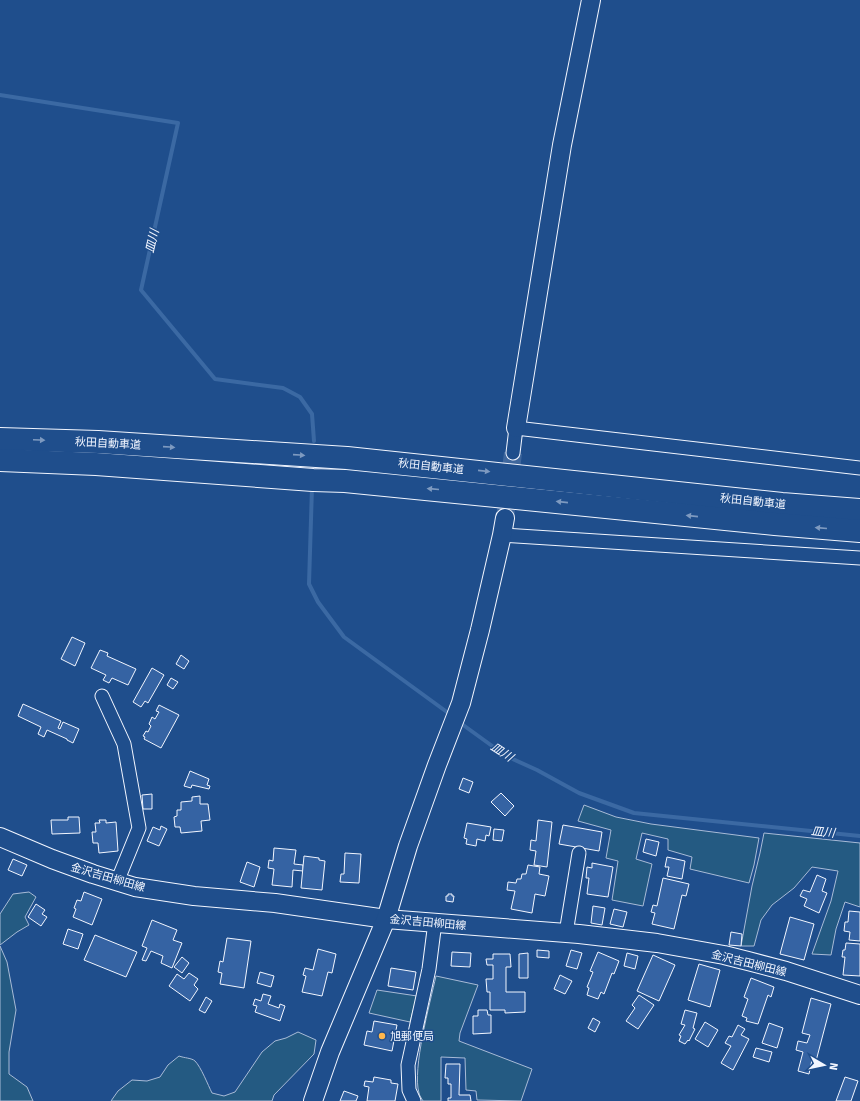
<svg xmlns="http://www.w3.org/2000/svg" width="860" height="1101" viewBox="0 0 860 1101" font-family="'Fira Sans','Noto Sans JP',sans-serif">
<style>
.green{fill:#245a82;stroke:#a8bbd7}
.lines{fill:none;stroke-linecap:round;stroke-linejoin:round}
.stream{stroke:#3b69a3;stroke-width:4}
.building{fill:#3563a3;stroke:#f2f6ff}
.secondary-tunnel{stroke:#3f679d;stroke-width:18;stroke-dasharray:18 9;stroke-linecap:butt}
.street-casing{stroke:#f2f6ff;stroke-width:15}
.secondary-casing{stroke:#f2f6ff;stroke-width:20}
.highway-casing{stroke:#f2f6ff;stroke-width:24}
.street{stroke:#1f4e8c;stroke-width:13}
.secondary{stroke:#1f4e8c;stroke-width:18}
.highway{stroke:#1f4e8c;stroke-width:22}
.oneway{fill:#7e9ac0}
.poi-dot{fill:#ffb74d;stroke:#1f4e8c;stroke-width:1.5}
.labels{text-anchor:middle;stroke-width:3;stroke-linejoin:round;paint-order:stroke}
.street-label{font-size:11px;fill:#f2f6ff;stroke:#1f4e8c}
.poi-label{font-size:11px;fill:#f2f6ff;stroke:#1f4e8c;text-anchor:start}
.water-label{font-size:12px;font-style:italic;fill:#f2f6ff;stroke:#1f4e8c}
</style>
<rect width="100%" height="100%" fill="#1f4e8c"/>
<g class="green">
<path d="M 584,805 L 616,817 L 651,824 L 759,838 L 754,865 L 749,883 L 690,869 L 692,857 L 668,850 L 668,839 L 642,833 L 636,859 L 652,864 L 643,906 L 612,900 L 618,861 L 606,858 L 611,830 L 578,821 Z"/>
<path d="M 764,833 L 860,843 L 860,907 L 845,902 L 836,929 L 831,955 L 812,954 L 831,901 L 838,871 L 812,867 L 794,888 L 772,905 L 761,920 L 754,946 L 741,946 L 752,886 L 760,853 Z"/>
<path d="M 29,892 L 36,897 L 25,917 L 29,925 L 17,932 L 0,945 L 0,914 L 13,894 Z"/>
<path d="M 0,946 L 7,962 L 16,1010 L 9,1052 L 9,1074 L 27,1087 L 33,1101 L 0,1101 Z"/>
<path d="M 436,976 L 478,985 L 460,1033 L 459,1041 L 532,1069 L 521,1101 L 477,1100 L 476,1091 L 466,1090 L 465,1058 L 441,1057 L 441,1101 L 423,1101 C 422,1099 419,1095 419,1093 C 412,1069 430,1003 436,976 Z"/>
<path d="M 377,990 L 417,996 L 410,1022 L 369,1013 Z"/>
<path d="M 298,1032 L 316,1040 L 314,1054 L 274,1095 L 272,1101 L 111,1101 L 118,1091 L 132,1080 L 147,1081 L 160,1077 L 168,1065 L 179,1056 C 184,1058 192,1058 195,1061 C 201,1067 208,1085 212,1093 L 224,1096 L 235,1092 L 262,1052 L 275,1041 L 286,1038 Z"/>
</g>
<g class="lines">
<g class="stream">
<path d="M 0,95 L 178,123 L 141,290 L 215,379 L 283,388 L 300,397 L 312,414 L 314,441"/>
<path d="M 312,487 L 309,584 L 318,602 L 344,637 L 451,715"/>
<path d="M 459,722 L 506,756 L 537,770 L 579,793 L 634,813 L 860,836"/>
</g>
</g>
<g class="building">
<path d="M 72,637 L 85,643 L 75,666 L 61,659 Z"/>
<path d="M 100,650 L 108,653 L 107,656 L 136,669 L 128,685 L 112,678 L 109,683 L 103,680 L 106,675 L 91,668 Z"/>
<path d="M 181,655 L 189,661 L 184,669 L 176,664 Z"/>
<path d="M 152,668 L 164,675 L 148,703 L 145,701 L 141,707 L 133,702 Z"/>
<path d="M 171,678 L 178,682 L 173,689 L 167,685 Z"/>
<path d="M 23,704 L 61,721 L 58,728 L 60,729 L 63,722 L 79,729 L 73,743 L 67,740 L 67,739 L 47,730 L 44,737 L 38,734 L 41,727 L 18,716 Z"/>
<path d="M 159,705 L 179,715 L 161,748 L 144,739 L 145,737 L 143,736 L 146,731 L 148,732 L 151,726 L 149,724 L 152,717 L 155,719 L 159,712 L 156,711 Z"/>
<path d="M 190,771 L 209,779 L 207,785 L 210,786 L 209,789 L 192,785 L 191,788 L 184,786 Z"/>
<path d="M 463,778 L 473,782 L 469,793 L 459,789 Z"/>
<path d="M 501,793 L 514,806 L 505,816 L 491,802 Z"/>
<path d="M 152,794 L 152,809 L 143,809 L 142,795 Z"/>
<path d="M 200,796 L 200,804 L 208,804 L 210,820 L 201,821 L 202,831 L 181,833 L 180,827 L 175,827 L 174,817 L 177,816 L 177,810 L 181,810 L 181,802 L 192,801 L 192,797 Z"/>
<path d="M 68,817 L 79,817 L 80,833 L 52,834 L 51,820 L 68,820 Z"/>
<path d="M 99,820 L 106,820 L 106,823 L 116,822 L 118,851 L 99,853 L 98,843 L 93,843 L 92,832 L 96,832 L 95,823 L 100,823 Z"/>
<path d="M 538,820 L 552,822 L 547,867 L 534,865 L 536,851 L 530,850 L 531,840 L 536,841 Z"/>
<path d="M 467,823 L 491,827 L 489,836 L 486,835 L 485,841 L 477,839 L 476,846 L 466,844 L 467,839 L 464,838 Z"/>
<path d="M 563,825 L 602,832 L 599,851 L 559,844 Z"/>
<path d="M 161,826 L 167,829 L 159,846 L 147,841 L 153,827 L 160,830 Z"/>
<path d="M 494,829 L 504,830 L 502,841 L 493,840 Z"/>
<path d="M 646,839 L 659,842 L 656,856 L 643,852 Z"/>
<path d="M 274,848 L 296,850 L 294,864 L 303,865 L 303,871 L 293,870 L 292,887 L 272,885 L 274,869 L 268,868 L 269,860 L 273,861 Z"/>
<path d="M 345,853 L 361,854 L 359,883 L 340,882 L 341,874 L 344,874 Z"/>
<path d="M 304,856 L 319,858 L 319,860 L 325,861 L 322,890 L 301,888 Z"/>
<path d="M 667,857 L 685,861 L 682,879 L 667,876 L 669,867 L 665,867 Z"/>
<path d="M 13,859 L 27,865 L 22,876 L 8,870 Z"/>
<path d="M 247,862 L 260,867 L 254,887 L 240,882 Z"/>
<path d="M 592,863 L 613,867 L 608,897 L 587,894 L 589,878 L 586,878 L 587,867 L 592,868 Z"/>
<path d="M 528,865 L 540,867 L 539,874 L 549,876 L 545,896 L 535,894 L 532,913 L 511,909 L 515,891 L 507,890 L 508,882 L 516,883 L 517,879 L 521,879 L 522,874 L 526,874 Z"/>
<path d="M 817,875 L 826,879 L 822,891 L 827,893 L 819,913 L 804,906 L 807,899 L 800,896 L 803,890 L 810,892 Z"/>
<path d="M 663,878 L 689,884 L 686,896 L 682,895 L 674,929 L 652,924 L 655,913 L 651,912 L 653,905 L 657,906 Z"/>
<path d="M 84,892 L 102,899 L 92,925 L 73,917 L 76,909 L 74,908 L 77,900 L 81,901 Z"/>
<path d="M 448,894 L 452,894 L 452,896 L 454,896 L 453,902 L 446,901 L 446,896 L 448,896 Z"/>
<path d="M 36,904 L 45,910 L 42,914 L 47,917 L 41,926 L 28,917 Z"/>
<path d="M 593,906 L 605,908 L 602,925 L 591,923 Z"/>
<path d="M 614,909 L 627,912 L 623,927 L 610,924 Z"/>
<path d="M 849,911 L 860,912 L 860,941 L 849,940 L 850,932 L 844,931 L 845,922 L 848,922 Z"/>
<path d="M 790,917 L 814,924 L 804,960 L 780,954 Z"/>
<path d="M 152,920 L 177,930 L 173,940 L 182,943 L 172,968 L 161,963 L 163,956 L 151,951 L 146,961 L 142,960 L 147,948 L 142,946 Z"/>
<path d="M 68,929 L 83,934 L 78,949 L 63,944 Z"/>
<path d="M 731,932 L 742,934 L 741,946 L 729,945 Z"/>
<path d="M 95,935 L 137,952 L 126,977 L 84,960 Z"/>
<path d="M 227,938 L 251,941 L 244,988 L 220,984 L 222,973 L 218,972 L 220,961 L 223,962 Z"/>
<path d="M 846,943 L 860,944 L 860,976 L 843,975 L 845,957 L 842,957 L 843,950 L 845,950 Z"/>
<path d="M 318,949 L 336,954 L 332,973 L 328,972 L 322,996 L 302,992 L 306,976 L 303,975 L 305,968 L 313,970 Z"/>
<path d="M 537,950 L 549,951 L 549,958 L 537,957 Z"/>
<path d="M 571,950 L 582,953 L 577,969 L 566,966 Z"/>
<path d="M 452,952 L 471,953 L 470,967 L 451,966 Z"/>
<path d="M 598,952 L 619,961 L 614,974 L 612,973 L 604,994 L 601,992 L 598,999 L 587,995 L 589,988 L 587,987 L 593,972 L 590,971 Z"/>
<path d="M 528,953 L 528,978 L 519,978 L 519,954 Z"/>
<path d="M 627,953 L 638,956 L 635,969 L 624,966 Z"/>
<path d="M 493,954 L 510,954 L 511,967 L 506,967 L 506,992 L 525,992 L 525,1012 L 505,1013 L 505,1010 L 490,1010 L 490,992 L 487,992 L 486,979 L 493,979 L 493,965 L 487,965 L 486,959 L 493,959 Z"/>
<path d="M 653,955 L 675,965 L 659,1001 L 637,991 Z"/>
<path d="M 182,957 L 189,963 L 182,973 L 174,967 Z"/>
<path d="M 699,964 L 720,970 L 710,1007 L 688,1000 Z"/>
<path d="M 391,968 L 416,972 L 413,990 L 388,986 Z"/>
<path d="M 260,972 L 274,976 L 271,987 L 257,983 Z"/>
<path d="M 189,973 L 198,979 L 194,985 L 198,989 L 190,1001 L 169,986 L 177,974 L 184,979 Z"/>
<path d="M 560,975 L 572,981 L 565,994 L 554,989 Z"/>
<path d="M 751,978 L 774,987 L 771,997 L 768,995 L 758,1024 L 746,1021 L 747,1018 L 742,1016 L 748,999 L 744,997 Z"/>
<path d="M 263,994 L 271,996 L 268,1004 L 279,1008 L 280,1004 L 285,1006 L 280,1021 L 255,1012 L 257,1006 L 253,1005 L 255,999 L 261,1001 Z"/>
<path d="M 639,995 L 654,1005 L 638,1029 L 626,1021 L 635,1008 L 632,1005 Z"/>
<path d="M 206,997 L 212,1001 L 205,1013 L 199,1010 Z"/>
<path d="M 811,998 L 831,1004 L 816,1061 L 812,1060 L 809,1074 L 798,1071 L 803,1052 L 796,1050 L 798,1041 L 807,1043 L 810,1035 L 802,1033 Z"/>
<path d="M 478,1010 L 487,1010 L 488,1015 L 491,1015 L 491,1033 L 473,1034 L 473,1016 L 478,1016 Z"/>
<path d="M 685,1010 L 697,1013 L 693,1028 L 695,1029 L 689,1041 L 688,1040 L 685,1044 L 679,1041 L 681,1036 L 679,1035 L 685,1025 L 681,1024 Z"/>
<path d="M 593,1018 L 600,1022 L 595,1032 L 588,1028 Z"/>
<path d="M 374,1021 L 397,1025 L 392,1051 L 364,1045 L 367,1031 L 372,1032 Z"/>
<path d="M 705,1022 L 718,1030 L 708,1047 L 695,1039 Z"/>
<path d="M 769,1023 L 783,1028 L 777,1048 L 762,1043 Z"/>
<path d="M 738,1025 L 745,1029 L 741,1035 L 749,1039 L 733,1070 L 721,1063 L 731,1046 L 725,1043 L 729,1036 L 732,1037 Z"/>
<path d="M 756,1048 L 772,1052 L 769,1062 L 753,1057 Z"/>
<path d="M 446,1064 L 460,1064 L 459,1095 L 470,1095 L 471,1101 L 448,1101 L 448,1098 L 451,1098 L 451,1084 L 448,1084 L 448,1078 L 445,1078 Z"/>
<path d="M 374,1077 L 391,1080 L 391,1083 L 398,1084 L 395,1101 L 367,1101 L 369,1087 L 364,1086 L 365,1081 L 373,1082 Z"/>
<path d="M 845,1077 L 858,1081 L 851,1101 L 836,1101 Z"/>
<path d="M 344,1091 L 358,1096 L 356,1101 L 340,1101 Z"/>
</g>
<g class="lines">
<path class="secondary-tunnel" d="M 505,518 L 513,453"/>
<defs>
<g id="street">
<path d="M 513,453 L 516,428 L 860,468"/>
<path d="M 502,535 L 860,558"/>
<path d="M 102,696 L 124,744 L 139,828 L 117,882"/>
<path d="M 566,933 L 579,853"/>
<path d="M 414,1101 L 409,1090 L 408,1065 L 429,969 L 435,922"/>
</g>
<g id="secondary">
<path d="M 516,428 L 562,145 L 591,0"/>
<path d="M 0,837 L 52,859 L 93,874 L 135,887 L 194,896 L 275,903 L 386,919 L 579,934 L 657,943 L 724,955 L 748,961 L 786,971 L 860,995"/>
<path d="M 313,1101 L 330,1052 L 386,919 L 408,846 L 437,765 L 461,703 L 480,630 L 502,535 L 505,518"/>
</g>
<g id="highway">
<path d="M 0,439 L 98,442 L 347,458 L 782,504 L 860,510"/>
<path d="M 0,460 L 96,464 L 313,480 L 345,481 L 775,524 L 860,531"/>
</g>
</defs>
<use href="#street" class="street-casing"/>
<use href="#secondary" class="secondary-casing"/>
<use href="#highway" class="highway-casing"/>
<use href="#street" class="street"/>
<use href="#secondary" class="secondary"/>
<use href="#highway" class="highway"/>
</g>
<defs><path id="oneway-solid" d="M-6-.8H1V-3.2L6.5 0L1 3.2V.8H-6Z"/></defs>
<g class="oneway">
<use href="#oneway-solid" transform="translate(39 440) rotate(2)"/>
<use href="#oneway-solid" transform="translate(169 447) rotate(4)"/>
<use href="#oneway-solid" transform="translate(299 455) rotate(4)"/>
<use href="#oneway-solid" transform="translate(484 471) rotate(6)"/>
<use href="#oneway-solid" transform="translate(433 489) rotate(-175)"/>
<use href="#oneway-solid" transform="translate(562 502) rotate(-174)"/>
<use href="#oneway-solid" transform="translate(692 516) rotate(-174)"/>
<use href="#oneway-solid" transform="translate(821 528) rotate(-175)"/>
</g>
<circle class="poi-dot" cx="382" cy="1036" r="4"/>
<g class="labels">
<g class="street-label">
<text transform="translate(108 443) rotate(3)" y="4">秋田自動車道</text>
<text transform="translate(431 466) rotate(6)" y="4">秋田自動車道</text>
<text transform="translate(753 501) rotate(6)" y="4">秋田自動車道</text>
<text transform="translate(108 877) rotate(16)" y="4">金沢吉田柳田線</text>
<text transform="translate(428 922) rotate(5)" y="4">金沢吉田柳田線</text>
<text transform="translate(749 963) rotate(14)" y="4">金沢吉田柳田線</text>
</g>
<g class="poi-label">
<text x="390" y="1040">旭郵便局</text>
</g>
<g class="water-label">
<text transform="translate(152 241) rotate(-77)" y="4">皿川</text>
<text transform="translate(502 752) rotate(33)" y="4">皿川</text>
<text transform="translate(823 832) rotate(6)" y="4">皿川</text>
</g>
</g>
<g transform="translate(824 1065) rotate(99)" stroke="#1f4e8c" stroke-width="3" paint-order="stroke">
<path d="M0-3L7 15L0 10L-7 15Z" fill="#f2f6ff"/>
<text y="-6" font-size="11" font-weight="bold" text-anchor="middle" fill="#f2f6ff">N</text>
</g>
</svg>
